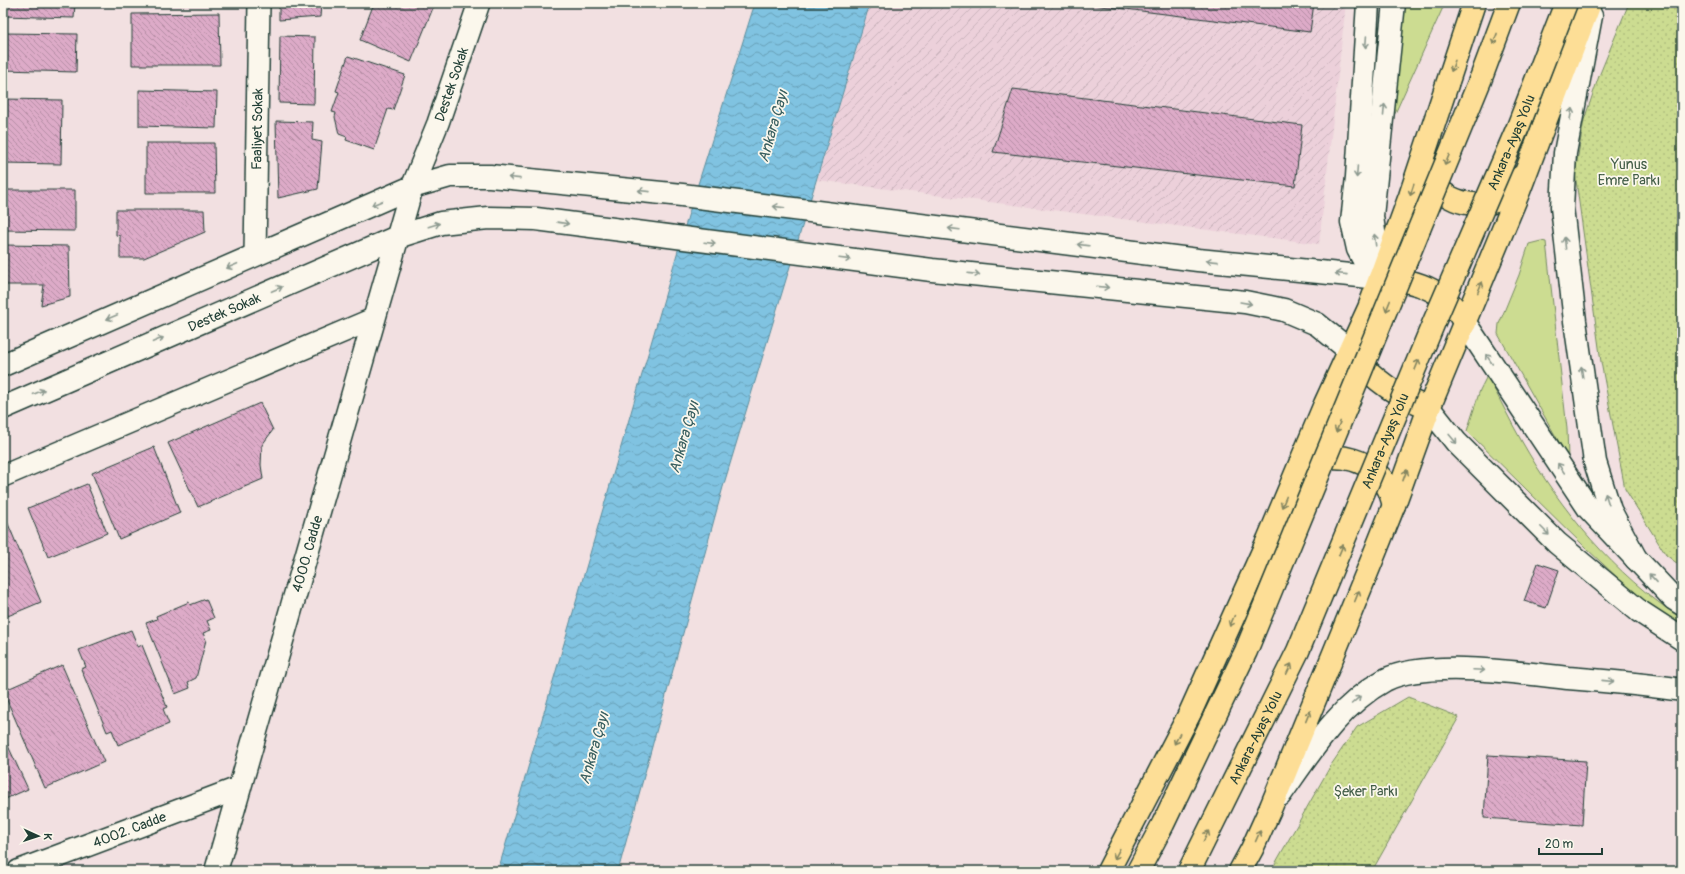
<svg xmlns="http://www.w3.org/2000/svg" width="1685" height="874" viewBox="0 0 1685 874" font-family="Pangolin,sans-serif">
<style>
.industrial{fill:url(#industrial-furrows)}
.grass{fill:#ccdc91;stroke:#768c62}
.park{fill:url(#park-dots);stroke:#768c62}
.water{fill:url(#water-waves);stroke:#598d9c}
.building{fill:url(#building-back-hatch);stroke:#1f3d34}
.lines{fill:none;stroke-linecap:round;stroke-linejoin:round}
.minor-casing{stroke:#1f3d34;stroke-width:24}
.tertiary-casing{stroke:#1f3d34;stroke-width:25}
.secondary-casing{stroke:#1f3d34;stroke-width:25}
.trunk-casing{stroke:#1f3d34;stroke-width:25}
.minor{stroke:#fbf7ec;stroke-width:21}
.tertiary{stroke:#fbf7ec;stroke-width:22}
.secondary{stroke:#fbf7ec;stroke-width:22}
.trunk{stroke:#fdde96;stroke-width:22}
.trunk-bridge-casing{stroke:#1f3d34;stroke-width:25;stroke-linecap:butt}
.trunk-bridge{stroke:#fdde96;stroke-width:22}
.oneway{stroke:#838560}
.oneway2{stroke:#8d9a90}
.labels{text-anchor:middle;stroke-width:3.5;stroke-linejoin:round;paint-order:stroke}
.street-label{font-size:14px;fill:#1f3d34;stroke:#fbf7ec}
.park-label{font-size:14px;fill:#425d47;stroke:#fbf7ec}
.water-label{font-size:15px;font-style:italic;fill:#375e5f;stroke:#fbf7ec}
</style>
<defs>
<pattern id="industrial-furrows" width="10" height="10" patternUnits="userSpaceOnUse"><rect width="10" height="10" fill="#ecd0da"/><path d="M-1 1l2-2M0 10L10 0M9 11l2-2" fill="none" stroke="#cab4bc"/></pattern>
<pattern id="park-dots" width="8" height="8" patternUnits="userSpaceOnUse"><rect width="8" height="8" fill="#ccdc91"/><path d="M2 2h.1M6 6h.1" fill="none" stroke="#afbe7e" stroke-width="1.8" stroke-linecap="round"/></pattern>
<pattern id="water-waves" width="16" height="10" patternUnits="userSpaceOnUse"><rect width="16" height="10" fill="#80c3e1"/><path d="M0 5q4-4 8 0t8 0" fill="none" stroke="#68a0b7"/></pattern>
<pattern id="building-back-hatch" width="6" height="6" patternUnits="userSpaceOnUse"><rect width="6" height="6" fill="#ddabc8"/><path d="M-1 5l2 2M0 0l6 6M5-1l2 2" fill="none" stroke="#b38ca3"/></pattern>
</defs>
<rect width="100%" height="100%" fill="#f2e0e1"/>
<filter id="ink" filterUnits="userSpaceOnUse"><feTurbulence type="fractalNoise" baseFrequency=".025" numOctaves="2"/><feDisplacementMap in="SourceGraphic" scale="8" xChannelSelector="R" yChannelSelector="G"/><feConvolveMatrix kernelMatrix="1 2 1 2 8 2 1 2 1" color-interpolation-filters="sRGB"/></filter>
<g filter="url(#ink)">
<path class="industrial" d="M 870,3 L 1346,3 L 1319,244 L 817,180 Z"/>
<g class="grass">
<path d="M 1402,3 L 1445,3 L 1393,118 Z"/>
<path d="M 1541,241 L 1546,242 L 1567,429 L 1568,458 L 1498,334 L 1499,324 L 1519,275 L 1529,244 Z"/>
<path d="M 1487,376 C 1499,397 1509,419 1521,440 C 1561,511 1614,574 1682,619 L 1682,629 L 1636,595 L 1587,549 L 1467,431 L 1480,390 Z"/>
</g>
<g class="park">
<path d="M 1629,3 L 1682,3 L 1682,567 L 1666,555 L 1625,489 L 1601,362 L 1575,173 L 1584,120 L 1599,76 Z"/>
<path d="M 1408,697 L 1459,717 L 1372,871 L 1271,871 L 1331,765 L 1357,727 Z"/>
</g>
<path class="water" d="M 755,3 L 870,3 L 723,487 L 618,871 L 498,871 L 688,216 Z"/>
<g class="building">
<path d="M 3,3 L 75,3 L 74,18 L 3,16 Z"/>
<path d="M 279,3 L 343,3 L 321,4 L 320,17 L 279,20 Z"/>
<path d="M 374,3 L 435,3 L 411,62 L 360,40 Z"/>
<path d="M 1077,3 L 1314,3 L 1310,32 Z"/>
<path d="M 219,13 L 220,65 L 132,65 L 132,14 Z"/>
<path d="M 3,33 L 77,34 L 76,72 L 3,70 Z"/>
<path d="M 280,36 L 315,37 L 314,104 L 279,103 Z"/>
<path d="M 348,56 L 405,75 L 393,110 L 388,109 L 374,150 L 346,140 L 347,137 L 339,134 L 335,117 L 336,113 L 332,112 L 339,92 L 336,91 Z"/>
<path d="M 1013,89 L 1302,125 L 1295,186 L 993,152 Z"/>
<path d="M 139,90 L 217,92 L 216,128 L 139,126 Z"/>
<path d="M 3,99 L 62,100 L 61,164 L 3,163 Z"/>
<path d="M 276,121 L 313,122 L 312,140 L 322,142 L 318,189 L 278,198 Z"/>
<path d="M 146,143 L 214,143 L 215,193 L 146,193 Z"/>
<path d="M 3,190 L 75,190 L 75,231 L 3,230 Z"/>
<path d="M 116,210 L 204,210 L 205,232 L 144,258 L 120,258 L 120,236 L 116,235 Z"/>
<path d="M 3,245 L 69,246 L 70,297 L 41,305 L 44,285 L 3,285 Z"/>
<path d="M 260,403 L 273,430 L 262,445 L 261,465 L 263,479 L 198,507 L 168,443 Z"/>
<path d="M 154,447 L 180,513 L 119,539 L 92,473 Z"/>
<path d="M 87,484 L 107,533 L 48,557 L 28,508 Z"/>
<path d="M 3,512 L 41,602 L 3,618 Z"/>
<path d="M 1538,563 L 1559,570 L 1546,608 L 1524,601 Z"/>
<path d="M 206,599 L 214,618 L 207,621 L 211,630 L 203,633 L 206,640 L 196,678 L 188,682 L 190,688 L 175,694 L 146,623 L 157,619 L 156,616 L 189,602 L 190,605 Z"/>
<path d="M 131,630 L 138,647 L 142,645 L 167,707 L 163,709 L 169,724 L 118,745 L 112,730 L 107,732 L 81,669 L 86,667 L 79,650 Z"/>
<path d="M 62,665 L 104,762 L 45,788 L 3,691 Z"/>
<path d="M 3,735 L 28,789 L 3,800 Z"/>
<path d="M 1488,755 L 1586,761 L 1582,825 L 1484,818 Z"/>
</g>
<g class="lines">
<defs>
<g id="minor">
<path id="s1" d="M 412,187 L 438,123 L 479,3"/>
<path id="s2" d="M 255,255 L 259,3"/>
<path d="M 3,476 L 373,319"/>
</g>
<g id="tertiary">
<path d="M 1368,3 L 1357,177 L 1352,222 L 1358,249 L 1366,264 L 1380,278"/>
<path d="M 1380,278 L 1372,216 L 1394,3"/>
<path d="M 3,365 L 412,187 L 450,176 L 490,176 L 682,195 L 1198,260 L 1380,278"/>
<path id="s3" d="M 3,408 L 397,237 L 441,223 L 488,218 L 536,219 L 932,270 L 1245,302 L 1284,310 L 1317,324 L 1349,350"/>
<path id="s4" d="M 19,871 L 239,788"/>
<path id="s5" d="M 216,871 L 412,187"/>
</g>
<g id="secondary">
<path d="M 1591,16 L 1565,153 L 1562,207 L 1575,321 L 1595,462 L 1610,510 L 1636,559"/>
<path d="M 1465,323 L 1589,509 L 1674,599 L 1682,604"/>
<path d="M 1429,408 L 1456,442 L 1557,543 L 1639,611 L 1682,639"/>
<path d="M 1280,795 C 1310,753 1339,705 1385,680 C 1426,659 1522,673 1568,678 C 1606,681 1644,684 1682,690"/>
</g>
<g id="trunk">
<path d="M 1429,170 C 1435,199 1471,210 1496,201 C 1506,197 1515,185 1521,177"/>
<path d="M 1380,278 C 1416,279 1447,291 1465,323"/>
<path d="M 1351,353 C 1372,378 1398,398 1429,408"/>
<path d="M 1309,464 C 1337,449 1373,460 1388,488 C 1391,493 1392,500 1394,505"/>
<path d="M 1108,871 L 1190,713 L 1268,540 L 1325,404 L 1369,308 L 1410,196 L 1474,3"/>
<path d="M 1240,871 L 1252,849 L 1271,807 L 1370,565 L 1394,505 L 1429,408 L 1519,191 L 1590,3"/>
</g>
</defs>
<use href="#minor" class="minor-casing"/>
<use href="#tertiary" class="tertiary-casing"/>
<use href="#secondary" class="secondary-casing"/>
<use href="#trunk" class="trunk-casing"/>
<use href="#minor" class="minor"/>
<use href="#tertiary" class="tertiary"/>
<use href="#secondary" class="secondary"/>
<use href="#trunk" class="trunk"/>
<defs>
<g id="trunk-bridge">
<path d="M 1138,871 L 1163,824 L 1246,651 L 1481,78 L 1509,3"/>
<path id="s6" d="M 1189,871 L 1298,651 L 1434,322 L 1518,127 L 1566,3"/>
</g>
</defs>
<use href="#trunk-bridge" class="trunk-bridge-casing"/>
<use href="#trunk-bridge" class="trunk-bridge"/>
</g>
<defs><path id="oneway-shaft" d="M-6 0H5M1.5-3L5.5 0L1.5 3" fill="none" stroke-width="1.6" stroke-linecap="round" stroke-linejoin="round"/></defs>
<g class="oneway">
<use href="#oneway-shaft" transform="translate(1495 39) rotate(111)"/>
<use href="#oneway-shaft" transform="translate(1453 66) rotate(109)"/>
<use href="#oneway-shaft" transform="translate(1447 160) rotate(112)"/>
<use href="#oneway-shaft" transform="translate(1412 190) rotate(108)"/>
<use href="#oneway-shaft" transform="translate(1480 287) rotate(-68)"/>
<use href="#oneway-shaft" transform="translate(1388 306) rotate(112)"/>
<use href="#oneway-shaft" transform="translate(1417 365) rotate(-68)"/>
<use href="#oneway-shaft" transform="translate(1338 427) rotate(112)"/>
<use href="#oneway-shaft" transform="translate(1405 475) rotate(-70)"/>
<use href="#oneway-shaft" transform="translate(1284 502) rotate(112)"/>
<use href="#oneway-shaft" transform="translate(1341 550) rotate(-67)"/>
<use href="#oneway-shaft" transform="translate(1357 596) rotate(-68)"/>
<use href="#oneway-shaft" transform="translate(1232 621) rotate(114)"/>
<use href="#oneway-shaft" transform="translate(1289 669) rotate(-64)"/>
<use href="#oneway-shaft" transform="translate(1308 716) rotate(-68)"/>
<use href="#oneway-shaft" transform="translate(1177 739) rotate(117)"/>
<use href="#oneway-shaft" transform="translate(1206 836) rotate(-64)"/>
<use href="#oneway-shaft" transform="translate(1258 836) rotate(-66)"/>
<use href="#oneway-shaft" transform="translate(1117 854) rotate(118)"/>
</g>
<g class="oneway2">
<use href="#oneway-shaft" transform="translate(1366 42) rotate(94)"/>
<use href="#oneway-shaft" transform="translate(1384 110) rotate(-85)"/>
<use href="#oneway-shaft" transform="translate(1571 114) rotate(-80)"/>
<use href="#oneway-shaft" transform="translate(1357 172) rotate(94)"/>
<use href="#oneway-shaft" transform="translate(514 178) rotate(-174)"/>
<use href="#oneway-shaft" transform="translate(644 191) rotate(-174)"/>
<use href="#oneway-shaft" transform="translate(377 203) rotate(157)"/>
<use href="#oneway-shaft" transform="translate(779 207) rotate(-173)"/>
<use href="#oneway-shaft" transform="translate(563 223) rotate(8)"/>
<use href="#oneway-shaft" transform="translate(434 225) rotate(-17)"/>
<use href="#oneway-shaft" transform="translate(954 229) rotate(-173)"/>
<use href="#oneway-shaft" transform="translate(1375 240) rotate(-97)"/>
<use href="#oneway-shaft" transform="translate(710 243) rotate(7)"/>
<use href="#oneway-shaft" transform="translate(1565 243) rotate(-96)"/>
<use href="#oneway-shaft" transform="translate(1083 245) rotate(-173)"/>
<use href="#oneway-shaft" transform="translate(845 259) rotate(7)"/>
<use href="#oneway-shaft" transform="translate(1212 261) rotate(-174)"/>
<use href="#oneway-shaft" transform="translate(232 266) rotate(157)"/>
<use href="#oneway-shaft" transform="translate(974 274) rotate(6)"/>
<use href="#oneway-shaft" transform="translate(1341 274) rotate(-174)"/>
<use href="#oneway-shaft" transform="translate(1103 287) rotate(6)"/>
<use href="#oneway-shaft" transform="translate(277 289) rotate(-23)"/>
<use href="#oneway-shaft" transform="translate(1246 303) rotate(10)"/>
<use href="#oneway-shaft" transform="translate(112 317) rotate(157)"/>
<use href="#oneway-shaft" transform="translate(158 340) rotate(-23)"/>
<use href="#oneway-shaft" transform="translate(1489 359) rotate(-124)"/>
<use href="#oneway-shaft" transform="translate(1582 372) rotate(-98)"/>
<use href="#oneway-shaft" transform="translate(39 392) rotate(-23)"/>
<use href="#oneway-shaft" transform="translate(1453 439) rotate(50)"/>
<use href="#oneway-shaft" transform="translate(1561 468) rotate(-124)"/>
<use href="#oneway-shaft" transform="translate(1607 499) rotate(-108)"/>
<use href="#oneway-shaft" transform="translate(1545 531) rotate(45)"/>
<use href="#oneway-shaft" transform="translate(1653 578) rotate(-133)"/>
<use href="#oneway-shaft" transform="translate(1479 670) rotate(3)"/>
<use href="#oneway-shaft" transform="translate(1608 681) rotate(6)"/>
<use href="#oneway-shaft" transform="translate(1356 700) rotate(-42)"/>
</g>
</g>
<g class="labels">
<g class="street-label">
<text dy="5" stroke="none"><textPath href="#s1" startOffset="110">Destek Sokak</textPath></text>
<text dy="5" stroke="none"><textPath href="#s2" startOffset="126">Faaliyet Sokak</textPath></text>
<text dy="5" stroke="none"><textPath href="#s6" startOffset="797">Ankara-Ayaş Yolu</textPath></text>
<text dy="5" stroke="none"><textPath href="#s3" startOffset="241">Destek Sokak</textPath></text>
<text dy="5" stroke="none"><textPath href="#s6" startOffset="473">Ankara-Ayaş Yolu</textPath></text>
<text dy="5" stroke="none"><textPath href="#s5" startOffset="330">4000. Cadde</textPath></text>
<text dy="5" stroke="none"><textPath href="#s6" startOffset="149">Ankara-Ayaş Yolu</textPath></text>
<text dy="5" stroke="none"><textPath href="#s4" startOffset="118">4002. Cadde</textPath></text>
</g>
<g class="park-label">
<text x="1629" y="169">Yunus<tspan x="1629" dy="16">Emre Parkı</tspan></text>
<text x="1366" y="796">Şeker Parkı</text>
</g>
<g class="water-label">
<text transform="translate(773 126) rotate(-74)" y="5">Ankara Çayı</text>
<text transform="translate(684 437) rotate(-74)" y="5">Ankara Çayı</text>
<text transform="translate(594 748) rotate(-74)" y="5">Ankara Çayı</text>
</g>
</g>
<rect width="1685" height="874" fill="none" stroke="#fbf7ec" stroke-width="16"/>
<rect x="8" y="8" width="1669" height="858" fill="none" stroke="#1f3d34" stroke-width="1.5" filter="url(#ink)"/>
<g transform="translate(38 836) rotate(93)" stroke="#fbf7ec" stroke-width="3" paint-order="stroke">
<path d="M0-3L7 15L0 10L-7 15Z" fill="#1f3d34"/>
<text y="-6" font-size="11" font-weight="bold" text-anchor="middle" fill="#1f3d34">K</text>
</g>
<path d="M1539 848v6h63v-6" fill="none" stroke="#1f3d34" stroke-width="2"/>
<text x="1545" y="848" font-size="12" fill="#1f3d34" stroke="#fbf7ec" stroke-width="3" paint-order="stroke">20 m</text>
</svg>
